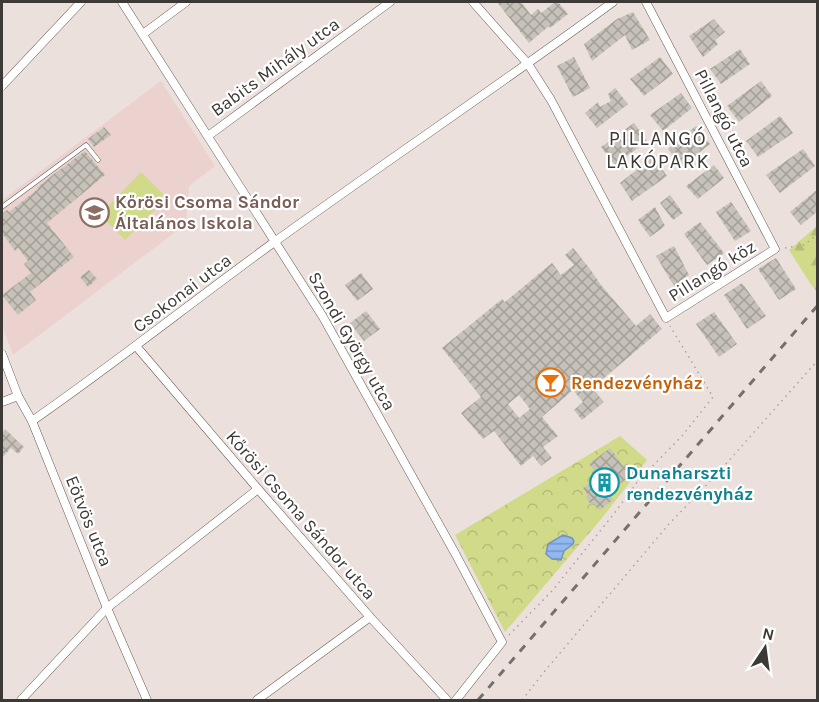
<svg xmlns="http://www.w3.org/2000/svg" width="819" height="702" viewBox="0 0 819 702" font-family="Karla,sans-serif">
<style>
.education{fill:#ecd2cf}
.forest{fill:url(#forest-firs)}
.park{fill:url(#park-crowns)}
.pitch{fill:#d0da89}
.water{fill:url(#water-rules);stroke:#7892ba;stroke-width:1.5}
.building{fill:url(#building-cross-hatch);fill-rule:evenodd}
.lines{fill:none;stroke-linecap:round;stroke-linejoin:round}
.lane-casing{stroke:#665d59;stroke-width:5}
.street-casing{stroke:#665d59;stroke-width:9}
.path{stroke:#aba3a0;stroke-width:1.5;stroke-dasharray:1.5 4.5;stroke-linecap:butt}
.lane{stroke:#fff;stroke-width:4}
.street{stroke:#fff;stroke-width:8}
.rail{stroke:#76706d;stroke-width:3;stroke-dasharray:8 8;stroke-linecap:butt}
.labels{text-anchor:middle;stroke-width:4.5;stroke-linejoin:round;paint-order:stroke}
.street-label{font-size:18px;fill:#3d3937;stroke:#fff}
.education-label{font-size:18px;font-weight:bold;fill:#785e54;stroke:#fff;text-anchor:start}
.food-label{font-size:18px;font-weight:bold;fill:#c56008;stroke:#fff;text-anchor:start}
.culture-label{font-size:18px;font-weight:bold;fill:#0d838f;stroke:#fff;text-anchor:start}
.neighbourhood-label{font-size:20px;letter-spacing:1.5px;fill:#3d3937;stroke:#fff}
</style>
<defs>
<pattern id="forest-firs" width="22" height="20" patternUnits="userSpaceOnUse" patternTransform="scale(1.5)"><rect width="22" height="20" fill="#d0da89"/><path d="M5 1l3.5 6h-7zM16 11l3.5 6h-7z" fill="#b4bc77"/></pattern>
<pattern id="park-crowns" width="20" height="18" patternUnits="userSpaceOnUse" patternTransform="scale(1.5)"><rect width="20" height="18" fill="#d0da89"/><path d="M2 6a3 3 0 1 1 6 0M12 15a3 3 0 1 1 6 0" fill="none" stroke="#b4bc77"/></pattern>
<pattern id="water-rules" width="6" height="5" patternUnits="userSpaceOnUse" patternTransform="scale(1.5)"><rect width="6" height="5" fill="#92b8f2"/><path d="M0 2.5h6" fill="none" stroke="#7897c5"/></pattern>
<pattern id="building-cross-hatch" width="8" height="8" patternUnits="userSpaceOnUse" patternTransform="scale(1.5)"><rect width="8" height="8" fill="#c7c2b9"/><path d="M0 0l8 8M0 8l8-8" fill="none" stroke="#a39f97"/></pattern>
</defs>
<rect width="100%" height="100%" fill="#ebe0dc"/>
<path class="education" d="M 161,81 L 215,166 L 189,186 L 186,224 L 13,355 L 2,325 L 2,200 Z"/>
<path class="forest" d="M 817,226 L 817,292 L 810,283 L 789,250 Z"/>
<path class="park" d="M 620,436 L 647,460 L 602,518 L 505,632 L 455,535 Z"/>
<path class="pitch" d="M 141,172 L 167,198 L 125,240 L 100,215 Z"/>
<path class="water" d="M 563,535 L 572,538 L 574,541 L 573,544 L 564,551 L 561,560 L 552,559 L 546,554 L 548,544 Z"/>
<g class="building">
<path d="M 497,2 L 521,2 L 531,15 L 538,9 L 541,13 L 555,2 L 558,2 L 568,14 L 550,28 L 549,26 L 529,43 Z"/>
<path d="M 633,12 L 650,40 L 632,50 L 625,35 L 592,61 L 584,44 L 617,19 Z"/>
<path d="M 714,19 L 725,32 L 715,40 L 718,44 L 703,57 L 689,36 Z"/>
<path d="M 740,49 L 750,64 L 721,84 L 710,69 Z"/>
<path d="M 574,57 L 590,88 L 573,97 L 557,66 Z"/>
<path d="M 660,57 L 673,74 L 644,96 L 630,79 Z"/>
<path d="M 761,81 L 772,96 L 739,122 L 727,106 Z"/>
<path d="M 615,88 L 628,104 L 597,128 L 585,113 L 598,102 L 600,107 L 611,101 L 608,94 Z"/>
<path d="M 681,93 L 692,108 L 663,131 L 650,115 Z"/>
<path d="M 780,116 L 793,133 L 758,157 L 746,141 Z"/>
<path d="M 634,123 L 647,141 L 615,165 L 601,147 Z"/>
<path d="M 696,126 L 710,144 L 681,167 L 668,149 Z"/>
<path d="M 104,127 L 111,135 L 94,147 L 88,139 Z"/>
<path d="M 803,149 L 815,166 L 780,193 L 766,175 Z"/>
<path d="M 85,151 L 105,175 L 47,223 L 74,257 L 30,292 L 36,300 L 18,315 L 2,295 L 31,273 L 24,264 L 28,261 L 18,248 L 15,251 L 2,233 L 2,214 L 7,210 L 9,212 L 38,189 L 37,188 L 54,174 Z"/>
<path d="M 653,157 L 667,176 L 632,201 L 620,183 Z"/>
<path d="M 714,165 L 724,178 L 698,199 L 686,186 Z"/>
<path d="M 818,189 L 818,211 L 801,225 L 790,212 Z"/>
<path d="M 670,195 L 683,213 L 673,220 L 660,203 Z"/>
<path d="M 731,202 L 751,231 L 735,241 L 716,212 Z"/>
<path d="M 655,207 L 665,226 L 650,237 L 638,220 Z"/>
<path d="M 700,222 L 724,253 L 707,265 L 684,234 Z"/>
<path d="M 674,246 L 689,275 L 674,286 L 656,256 Z"/>
<path d="M 573,248 L 590,269 L 601,285 L 636,326 L 650,314 L 662,329 L 592,388 L 604,402 L 582,420 L 574,410 L 583,402 L 573,390 L 542,417 L 558,436 L 543,447 L 552,458 L 541,466 L 533,456 L 521,466 L 494,431 L 483,439 L 461,413 L 481,397 L 442,348 L 502,299 L 505,302 L 552,263 L 561,275 L 574,265 L 565,255 ZM 519,395 L 530,409 L 519,418 L 508,404 Z"/>
<path d="M 776,258 L 796,289 L 779,300 L 758,269 Z"/>
<path d="M 89,270 L 97,279 L 88,287 L 80,277 Z"/>
<path d="M 361,273 L 373,289 L 357,301 L 345,285 Z"/>
<path d="M 742,283 L 766,316 L 747,329 L 724,295 Z"/>
<path d="M 366,311 L 380,329 L 364,341 L 350,323 Z"/>
<path d="M 714,312 L 737,344 L 719,357 L 696,324 Z"/>
<path d="M 5,429 L 24,447 L 18,454 L 11,448 L 2,458 L 2,433 Z"/>
<path d="M 610,448 L 623,466 L 627,463 L 634,473 L 608,493 L 613,500 L 600,510 L 594,503 L 591,505 L 586,497 L 588,495 L 583,488 L 596,478 L 592,472 L 594,470 L 589,464 Z"/>
</g>
<g class="lines">
<defs>
<path id="lane" d="M 2,207 L 86,145 L 98,160"/>
<g id="street">
<path d="M 122,2 L 323,317 L 456,555 L 502,642 L 456,700"/>
<path d="M 473,2 L 528,64 L 551,100 L 666,318 L 775,249 L 646,2"/>
<path d="M 143,34 L 186,2"/>
<path d="M 2,86 L 81,2"/>
<path d="M 208,136 L 390,2"/>
<path d="M 136,346 L 258,489 L 370,617 L 447,700"/>
<path d="M 2,354 L 18,396 L 32,421 L 107,608 L 147,700"/>
<path d="M 2,402 L 18,396"/>
<path d="M 32,421 C 114,364 192,302 273,243 C 385,162 501,84 613,2"/>
<path d="M 21,700 L 107,608 L 258,489"/>
<path d="M 257,700 L 370,617"/>
</g>
</defs>
<use href="#lane" class="lane-casing"/>
<use href="#street" class="street-casing"/>
<g class="path">
<path d="M 785,248 L 804,245 L 818,234"/>
<path d="M 509,635 L 552,591 L 613,515 L 638,481 L 682,436 L 713,397 L 670,326"/>
<path d="M 522,700 L 544,672 L 669,524 L 717,474 L 818,360"/>
</g>
<use href="#lane" class="lane"/>
<use href="#street" class="street"/>
<path class="rail" d="M 478,700 L 818,305"/>
</g>
<defs>
<symbol id="school-ring" viewBox="-11 -11 22 22"><circle r="9.5" fill="#fff" stroke="#8d6e63" stroke-width="1.5"/><path d="M0-5L7-2L0 1L-7-2ZM-4 1L0 2.5L4 1V4Q0 6-4 4Z" fill="#8d6e63"/></symbol>
<symbol id="bar-ring" viewBox="-11 -11 22 22"><circle r="9.5" fill="#fff" stroke="#e8710a" stroke-width="1.5"/><path d="M-6-5H6L.8 .8V4.5H3.5V6h-7V4.5H-.8V.8Z" fill="#e8710a"/></symbol>
<symbol id="building-ring" viewBox="-11 -11 22 22"><circle r="9.5" fill="#fff" stroke="#0f9aa8" stroke-width="1.5"/><path d="M-4-6H4V6H1V3H-1V6H-4ZM-2.5-4.3h1.7v1.8h-1.7ZM.8-4.3h1.7v1.8H.8ZM-2.5-1h1.7V.8h-1.7ZM.8-1h1.7V.8H.8Z" fill="#0f9aa8"/></symbol>
</defs>
<g fill-rule="evenodd">
<use href="#school-ring" x="78" y="196" width="33" height="33"/>
<use href="#bar-ring" x="534" y="366" width="33" height="33"/>
<use href="#building-ring" x="588" y="466" width="33" height="33"/>
</g>
<g class="labels">
<g class="street-label">
<text transform="translate(275 67) rotate(-36)" y="6">Babits Mihály utca</text>
<text transform="translate(724 118) rotate(63)" y="6">Pillangó utca</text>
<text transform="translate(712 271) rotate(-32)" y="6">Pillangó köz</text>
<text transform="translate(182 293) rotate(-37)" y="6">Csokonai utca</text>
<text transform="translate(352 341) rotate(60)" y="6">Szondi György utca</text>
<text transform="translate(301 515) rotate(49)" y="6">Kőrösi Csoma Sándor utca</text>
<text transform="translate(89 521) rotate(68)" y="6">Eötvös utca</text>
</g>
<g class="education-label">
<text x="115" y="208">Kőrösi Csoma Sándor<tspan x="115" dy="21">Általános Iskola</tspan></text>
</g>
<g class="food-label">
<text x="571" y="389">Rendezvényház</text>
</g>
<g class="culture-label">
<text x="626" y="479">Dunaharszti<tspan x="626" dy="21">rendezvényház</tspan></text>
</g>
<g class="neighbourhood-label">
<text x="658" y="145">PILLANGÓ<tspan x="658" dy="23">LAKÓPARK</tspan></text>
</g>
</g>
<rect width="819" height="702" fill="none" stroke="#3d3937" stroke-width="6"/>
<g transform="translate(765 648) rotate(13)" stroke="#ffffff" stroke-width="4.5" paint-order="stroke">
<path d="M0-4.5L10 22L0 15L-10 22Z" fill="#3d3937"/>
<text y="-9" font-size="16" font-weight="bold" text-anchor="middle" fill="#3d3937">N</text>
</g>
</svg>
